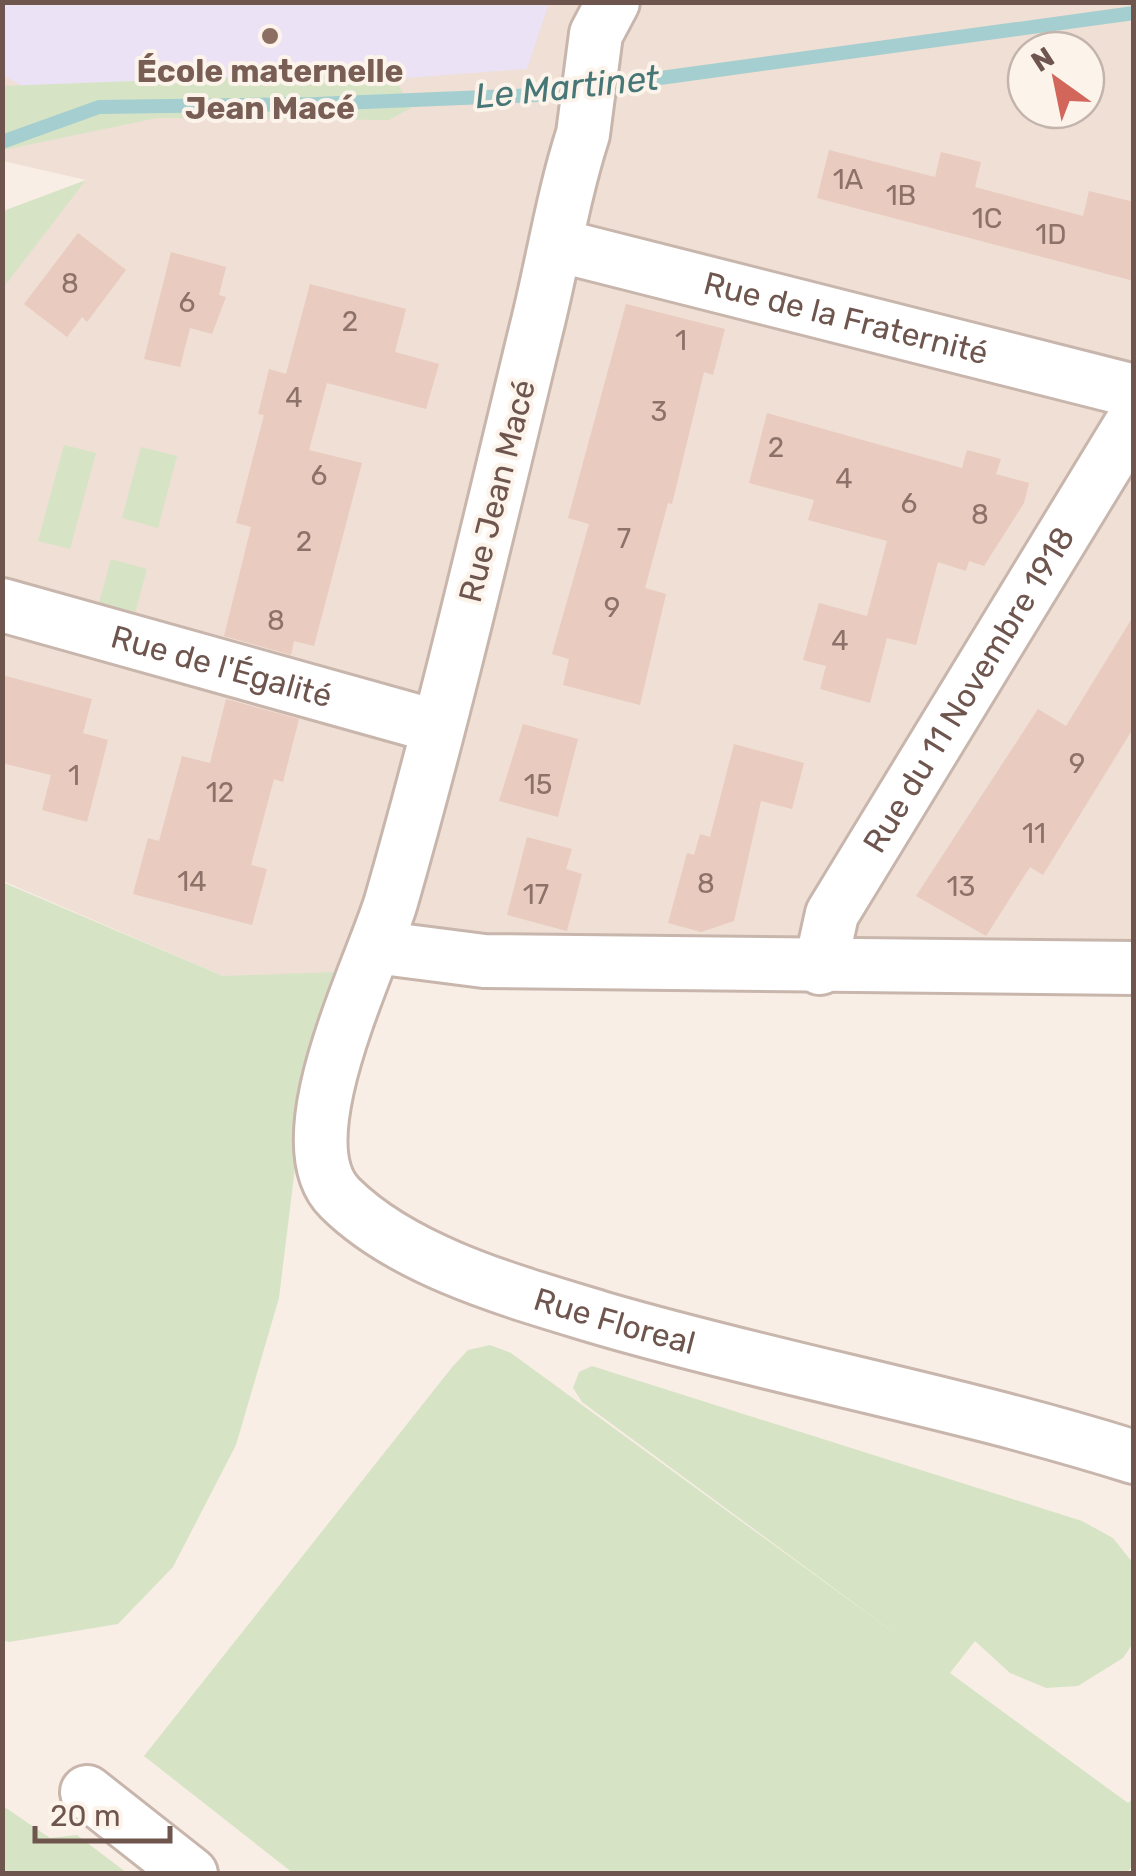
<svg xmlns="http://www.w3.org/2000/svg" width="1136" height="1876" viewBox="0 0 1136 1876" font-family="Rubik,sans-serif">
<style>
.residential{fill:#efdfd4;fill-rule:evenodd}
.education{fill:#ebe2f5}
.green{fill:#d6e4c5}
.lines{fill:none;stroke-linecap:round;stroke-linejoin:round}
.stream{stroke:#a4cecf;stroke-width:14}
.building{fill:#eacbc0}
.minor-casing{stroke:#c8b6ad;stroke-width:58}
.minor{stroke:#fff;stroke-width:52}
.education-dot{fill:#8d6e63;stroke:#fcf3ea;stroke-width:4}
.labels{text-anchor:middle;stroke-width:8;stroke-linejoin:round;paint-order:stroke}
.number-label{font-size:28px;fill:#8d726a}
.education-label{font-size:32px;font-weight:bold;fill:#785e54;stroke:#fcf3ea}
.street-label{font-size:32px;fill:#6e554e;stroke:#fcf3ea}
.water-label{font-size:35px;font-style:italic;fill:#477677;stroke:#fcf3ea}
</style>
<rect width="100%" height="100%" fill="#f9eee5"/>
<path class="residential" d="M 3,3 L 1133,3 L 1133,982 L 223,976 L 3,881 L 2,288 L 86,180 L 3,161 ZM 1026,50 L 1086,50 L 1086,110 L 1026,110 Z"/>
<path class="education" d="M 3,3 L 549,3 L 527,69 L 53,104 L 3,75 Z"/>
<g class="green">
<path d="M 391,71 L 411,108 L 389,120 L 157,118 L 3,150 L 3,86 Z"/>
<path d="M 86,180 L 3,288 L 3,211 Z"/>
<path d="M 64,445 L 96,453 L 70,549 L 38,541 Z"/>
<path d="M 141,447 L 177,456 L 158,528 L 122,518 Z"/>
<path d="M 111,559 L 147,569 L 135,613 L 99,603 Z"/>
<path d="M 2,882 L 223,976 L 336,972 L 298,1143 L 279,1298 L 236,1445 L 173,1567 L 118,1624 L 9,1642 L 2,1640 Z"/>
<path d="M 490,1345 L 511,1353 L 908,1643 L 582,1402 L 573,1388 L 579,1372 L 592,1366 L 1082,1521 L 1113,1538 L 1133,1563 L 1133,1643 L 1123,1658 L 1078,1686 L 1046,1688 L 1010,1673 L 975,1641 L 950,1673 L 1128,1803 L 1133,1798 L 1133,1865 L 1127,1873 L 293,1873 L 144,1756 L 453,1366 L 468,1350 Z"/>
<path d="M 3,1806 L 50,1838 L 77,1835 L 127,1873 L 3,1873 Z"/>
</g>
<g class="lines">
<g class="stream">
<path d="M 602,86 L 1134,13"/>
<path d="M 2,142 L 99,107 L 316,104 L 537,95 L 580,89"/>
</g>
</g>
<g class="building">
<path d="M 829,150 L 935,177 L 941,152 L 981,162 L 975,187 L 1083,216 L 1089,191 L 1134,202 L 1134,281 L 817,198 Z"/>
<path d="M 78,233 L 126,270 L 87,322 L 82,317 L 67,337 L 24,304 Z"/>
<path d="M 171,252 L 226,267 L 219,295 L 226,297 L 212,334 L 190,328 L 180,367 L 144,359 Z"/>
<path d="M 310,284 L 406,309 L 395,352 L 439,364 L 426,409 L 327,383 L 309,450 L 362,463 L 314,646 L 294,641 L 291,655 L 224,636 L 251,527 L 236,523 L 264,415 L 258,414 L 269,369 L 286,374 Z"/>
<path d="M 626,304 L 725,329 L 713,375 L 704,372 L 672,504 L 668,503 L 645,588 L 666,594 L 640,705 L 563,685 L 569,659 L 552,654 L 589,524 L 568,518 Z"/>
<path d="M 767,413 L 962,468 L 967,450 L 1001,459 L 996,474 L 1029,483 L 1024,503 L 984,566 L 969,561 L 966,571 L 938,562 L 916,645 L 887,638 L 870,703 L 820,689 L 826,666 L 803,660 L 819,603 L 867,616 L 887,541 L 808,520 L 814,500 L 749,483 Z"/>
<path d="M 1134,615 L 1134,727 L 1043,875 L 1030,867 L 986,936 L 916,896 L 1038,709 L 1066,726 Z"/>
<path d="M 2,675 L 92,699 L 83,733 L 108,740 L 87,822 L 42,810 L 51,775 L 2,763 Z"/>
<path d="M 226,699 L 299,719 L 283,782 L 274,779 L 251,865 L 267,869 L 252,925 L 133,894 L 148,838 L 159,841 L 182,756 L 210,763 Z"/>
<path d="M 523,724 L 578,739 L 558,817 L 499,801 Z"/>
<path d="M 734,744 L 804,763 L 792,809 L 761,801 L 734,921 L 701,932 L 668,923 L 687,853 L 694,855 L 700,834 L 710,837 Z"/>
<path d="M 527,837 L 572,849 L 566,869 L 582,874 L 567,931 L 507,915 Z"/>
</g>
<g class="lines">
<defs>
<g id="minor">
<path id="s1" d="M 613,2 L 596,34 L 583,134 C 562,199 552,268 535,334 C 489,524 445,714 391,902 C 371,968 282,1141 340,1198 C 405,1263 519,1293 604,1319 C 779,1370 960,1402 1134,1457"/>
<path id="s2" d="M 557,245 L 1134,391"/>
<path id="s3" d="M 2,605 L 438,727"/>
<path d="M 375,947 L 484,961 L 1134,968"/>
<path id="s4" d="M 820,968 L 832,914 L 1134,419"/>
<path d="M 87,1792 L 191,1874"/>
</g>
</defs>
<use href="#minor" class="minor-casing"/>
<use href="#minor" class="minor"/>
</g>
<circle class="education-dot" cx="270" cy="36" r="10"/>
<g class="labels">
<g class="number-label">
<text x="848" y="189">1A</text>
<text x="901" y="205">1B</text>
<text x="987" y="228">1C</text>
<text x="1051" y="244">1D</text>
<text x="70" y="293">8</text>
<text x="187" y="312">6</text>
<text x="350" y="331">2</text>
<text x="681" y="350">1</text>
<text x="294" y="407">4</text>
<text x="659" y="421">3</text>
<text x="776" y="457">2</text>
<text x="319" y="485">6</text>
<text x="844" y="488">4</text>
<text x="909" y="513">6</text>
<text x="980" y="524">8</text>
<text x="624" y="548">7</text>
<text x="304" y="551">2</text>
<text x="612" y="617">9</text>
<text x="276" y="630">8</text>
<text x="840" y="650">4</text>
<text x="1077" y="773">9</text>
<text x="74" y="785">1</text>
<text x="538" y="794">15</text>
<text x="220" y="802">12</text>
<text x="1034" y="843">11</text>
<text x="192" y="891">14</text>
<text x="706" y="893">8</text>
<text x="961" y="896">13</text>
<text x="536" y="904">17</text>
</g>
<g class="education-label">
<text x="270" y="82">École maternelle<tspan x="270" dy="37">Jean Macé</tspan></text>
</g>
<g class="street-label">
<text dy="11" stroke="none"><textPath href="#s2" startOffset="298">Rue de la Fraternité</textPath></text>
<text transform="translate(497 491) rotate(-76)" y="11">Rue Jean Macé</text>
<text dy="11" stroke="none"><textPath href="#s3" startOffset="228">Rue de l'Égalité</textPath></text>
<text dy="11" stroke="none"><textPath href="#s4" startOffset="318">Rue du 11 Novembre 1918</textPath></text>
<text dy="11" stroke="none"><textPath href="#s1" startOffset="1545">Rue Floreal</textPath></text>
</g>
<g class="water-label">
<text transform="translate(567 87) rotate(-6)" y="12">Le Martinet</text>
</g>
</g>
<rect width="1136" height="1876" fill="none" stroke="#6e554e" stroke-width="10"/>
<g transform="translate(1056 80) rotate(327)"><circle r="48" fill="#fcf3ea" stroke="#c3b4ac" stroke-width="2.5"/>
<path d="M0-8L18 38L0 25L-18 38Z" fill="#d2665a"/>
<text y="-15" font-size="28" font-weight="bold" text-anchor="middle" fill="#6e554e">N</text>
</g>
<path d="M35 1826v15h135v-15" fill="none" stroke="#6e554e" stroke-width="5"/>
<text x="50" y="1826" font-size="30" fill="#6e554e" stroke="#fcf3ea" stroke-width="8" paint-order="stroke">20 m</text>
</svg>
